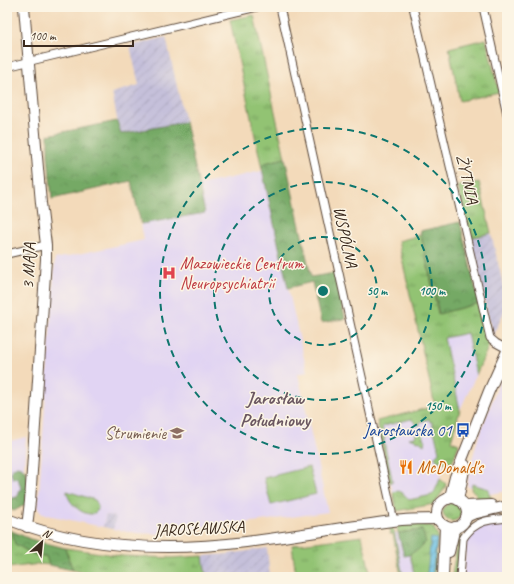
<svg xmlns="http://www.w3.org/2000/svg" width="514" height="584" viewBox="0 0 514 584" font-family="Caveat,sans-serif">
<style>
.built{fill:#e1d4f3}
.industrial{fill:url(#industrial-furrows)}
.grass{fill:url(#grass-tufts);stroke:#667648}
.forest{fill:url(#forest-crowns);stroke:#586a42}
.garden{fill:url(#garden-dots);stroke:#667648}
.pitch{fill:#92c373;stroke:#667648}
.water{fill:url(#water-waves);stroke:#527682}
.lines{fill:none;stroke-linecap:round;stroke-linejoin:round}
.street-casing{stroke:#574435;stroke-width:9}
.secondary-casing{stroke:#574435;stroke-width:12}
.street{stroke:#fff;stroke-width:7}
.secondary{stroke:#fff;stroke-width:10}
.ring{fill:none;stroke:#0f766e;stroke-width:2;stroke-dasharray:7 5}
.labels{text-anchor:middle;stroke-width:3;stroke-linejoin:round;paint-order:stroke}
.street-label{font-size:17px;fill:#3b2a1e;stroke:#fcf5e5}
.health-label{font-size:17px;fill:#be3a42;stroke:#fcf5e5;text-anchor:start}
.transit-label{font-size:17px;fill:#164399;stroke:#fcf5e5;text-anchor:end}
.education-label{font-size:17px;fill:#785e54;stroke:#fcf5e5;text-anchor:end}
.food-label{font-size:17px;fill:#c56008;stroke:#fcf5e5;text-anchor:start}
.quarter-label{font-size:19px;font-weight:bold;fill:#6b5761;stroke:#fcf5e5}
.centre{fill:#0f766e;stroke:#fcf5e5;stroke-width:2}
.ring-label{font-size:12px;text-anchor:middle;font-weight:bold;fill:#0f766e;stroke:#fcf5e5;stroke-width:3;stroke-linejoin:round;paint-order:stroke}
</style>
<defs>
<pattern id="industrial-furrows" width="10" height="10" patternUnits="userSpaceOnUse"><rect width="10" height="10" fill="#c5c0da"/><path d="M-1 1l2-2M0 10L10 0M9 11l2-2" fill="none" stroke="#aaa5bb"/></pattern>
<pattern id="grass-tufts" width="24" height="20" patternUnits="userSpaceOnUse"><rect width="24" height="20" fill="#92c373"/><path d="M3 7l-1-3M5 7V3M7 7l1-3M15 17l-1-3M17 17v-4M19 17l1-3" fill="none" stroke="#789f5e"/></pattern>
<pattern id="forest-crowns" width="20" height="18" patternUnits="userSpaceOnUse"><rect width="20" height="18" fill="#75a965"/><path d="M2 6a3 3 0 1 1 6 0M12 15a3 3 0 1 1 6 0" fill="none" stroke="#618a53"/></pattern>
<pattern id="garden-dots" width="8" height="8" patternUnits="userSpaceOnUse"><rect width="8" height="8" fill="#92c373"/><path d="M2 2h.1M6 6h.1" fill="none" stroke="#789f5e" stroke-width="1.8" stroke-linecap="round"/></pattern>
<pattern id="water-waves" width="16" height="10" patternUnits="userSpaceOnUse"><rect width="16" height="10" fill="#69c1e6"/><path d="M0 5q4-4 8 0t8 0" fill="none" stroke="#589dba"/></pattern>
</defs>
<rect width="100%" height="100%" fill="#fcf5e5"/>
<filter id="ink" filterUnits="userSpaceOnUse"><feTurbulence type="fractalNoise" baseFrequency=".025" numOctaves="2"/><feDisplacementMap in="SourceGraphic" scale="8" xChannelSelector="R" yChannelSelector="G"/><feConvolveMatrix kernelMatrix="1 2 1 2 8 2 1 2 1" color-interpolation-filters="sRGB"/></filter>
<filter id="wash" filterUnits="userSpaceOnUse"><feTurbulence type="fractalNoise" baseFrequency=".012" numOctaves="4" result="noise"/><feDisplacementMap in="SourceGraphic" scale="16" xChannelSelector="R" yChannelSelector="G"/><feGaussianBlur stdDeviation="0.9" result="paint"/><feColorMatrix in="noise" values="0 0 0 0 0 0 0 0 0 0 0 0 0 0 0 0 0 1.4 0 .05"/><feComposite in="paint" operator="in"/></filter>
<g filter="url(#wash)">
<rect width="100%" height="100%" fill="#f3daba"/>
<g class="built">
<path d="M 262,171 L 307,372 L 298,374 L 328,512 L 160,534 L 137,533 L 113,529 L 115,517 L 106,515 L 103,527 L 43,514 L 38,508 L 55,259 L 144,240 L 141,224 L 205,213 L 199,185 Z"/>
<path d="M 467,333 L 476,375 L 460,410 L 444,337 Z"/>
<path d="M 505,367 L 507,368 L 507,491 L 479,496 L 476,489 L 467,486 L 471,463 L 478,439 Z"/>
<path d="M 435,406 L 446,455 L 440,479 L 434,494 L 432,495 L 395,502 L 377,421 Z"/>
<path d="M 26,437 L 22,495 L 7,499 L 7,442 Z"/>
<path d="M 507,523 L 507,577 L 463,577 L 466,541 L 481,525 Z"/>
<path d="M 422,530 L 418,550 L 411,553 L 410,555 L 415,577 L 398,577 L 401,576 L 393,533 Z"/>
</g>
<g class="industrial">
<path d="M 166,37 L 185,122 L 120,134 L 112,93 L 139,85 L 130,46 Z"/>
<path d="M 491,233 L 507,301 L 507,305 L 493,337 L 470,238 Z"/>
<path d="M 106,515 L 116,517 L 113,529 L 103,527 Z"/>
<path d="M 267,548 L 270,577 L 206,577 L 203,556 L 228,554 Z"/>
</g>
<g class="grass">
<path d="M 254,15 L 285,158 L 261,164 L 230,20 Z"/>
<path d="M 486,39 L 499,92 L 460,101 L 449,48 Z"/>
<path d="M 479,182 L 491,233 L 470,238 L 458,186 Z"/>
<path d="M 421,235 L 438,314 L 479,303 L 489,345 L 476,375 L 467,333 L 444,338 L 460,410 L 451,441 L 459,444 L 452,463 L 438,461 L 434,457 L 439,452 L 432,422 L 430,422 L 429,419 L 420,422 L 420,425 L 417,425 L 411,419 L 384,426 L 382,428 L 385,433 L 384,442 L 392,479 L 392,482 L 390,483 L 377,421 L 435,406 L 398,241 Z"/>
<path d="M 440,479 L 446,484 L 445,488 L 434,504 L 397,511 L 393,492 C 401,489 404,494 409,500 L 432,495 L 434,493 Z"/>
<path d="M 472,484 L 489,489 L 489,496 L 491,496 L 491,501 L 479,503 L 479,500 L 476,499 L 476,493 L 471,490 Z"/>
<path d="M 67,491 L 95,500 C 99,505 99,513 91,514 C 80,514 67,501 67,491 Z"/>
<circle cx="452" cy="512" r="9"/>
<path d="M 424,522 L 425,526 L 429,525 L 433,527 L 438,536 L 434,577 L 415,577 L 410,555 L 422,530 L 398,533 L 397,527 L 398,525 Z"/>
<path d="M 389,526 L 391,527 L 394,530 L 403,577 L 398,577 L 401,576 L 393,534 L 390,534 Z"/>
<path d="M 7,528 L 12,531 L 15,544 L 35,555 L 46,556 L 49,565 L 40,564 L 7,568 Z"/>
<path d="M 362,536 L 371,577 L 296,577 L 292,545 Z"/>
<path d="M 461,536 L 456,577 L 452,577 C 453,563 457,550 459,537 Z"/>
<path d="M 65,548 L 122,556 L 171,558 L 203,556 L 206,577 L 108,577 L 73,570 Z"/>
</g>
<g class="forest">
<path d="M 117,121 L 121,134 L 185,122 L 205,213 L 141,224 L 131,181 L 52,199 L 48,155 L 48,135 Z"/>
<path d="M 285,158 L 311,277 L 335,273 L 345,318 L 343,319 L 321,323 L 312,282 L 288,288 L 261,164 Z"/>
<path d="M 460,222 L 479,303 L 439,314 L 420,231 Z"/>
<path d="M 17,466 C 33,468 27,492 26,504 L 14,511 L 7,508 L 7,499 L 17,497 L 19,494 L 19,490 L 21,489 L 18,478 L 13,479 L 11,472 L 12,469 Z"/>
<path d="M 422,530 L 426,542 L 418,550 L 411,553 L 410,555 L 404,556 L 398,533 Z"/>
<path d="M 12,531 L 30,539 L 65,548 L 73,570 L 49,565 L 46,556 L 35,555 L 15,544 Z"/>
</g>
<path class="garden" d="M 417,430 C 423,431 426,439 424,445 L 419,441 L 408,438 L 415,437 Z"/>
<path class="pitch" d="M 309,467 L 316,494 L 271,505 L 264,478 Z"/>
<path class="water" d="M 431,538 L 437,539 L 432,575 L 427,574 Z"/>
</g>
<g filter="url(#ink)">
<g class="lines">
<defs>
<g id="street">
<path d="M 280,7 L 394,521"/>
<path d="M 413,7 L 490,338 L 496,343 L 507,349"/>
<path d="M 483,7 L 507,114"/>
<path d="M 7,67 L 35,60 L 257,7"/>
<path d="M 7,254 L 46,245"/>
<path d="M 460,577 L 463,539 C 465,535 467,533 471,529 C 482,519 493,520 507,518"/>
</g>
<g id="secondary">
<path d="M 24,7 L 41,203 L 46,245 L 46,259 L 30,501 L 27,527"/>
<circle cx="452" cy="513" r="15"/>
<path d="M 448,499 L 451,493 L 455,477 L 489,391 L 507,351"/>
<path d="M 458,500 L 465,465"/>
<path d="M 465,506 L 491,505"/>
<path d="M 466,517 L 473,514 L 507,506"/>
<path d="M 7,519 C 84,549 165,552 246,542 C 295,536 344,527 393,521 C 408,519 423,519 438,519"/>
<path d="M 449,552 L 455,527"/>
<path d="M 443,577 L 445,526"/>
</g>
</defs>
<use href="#street" class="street-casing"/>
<use href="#secondary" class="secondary-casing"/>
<use href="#street" class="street"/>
<use href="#secondary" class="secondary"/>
</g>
</g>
<g class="ring">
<circle cx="323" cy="291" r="54"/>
<circle cx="323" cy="291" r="109"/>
<circle cx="323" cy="291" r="163"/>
</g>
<defs>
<symbol id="hospital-bare" viewBox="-9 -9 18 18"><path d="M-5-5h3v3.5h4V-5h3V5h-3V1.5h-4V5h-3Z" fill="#e0444e" stroke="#fcf5e5" stroke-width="2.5" paint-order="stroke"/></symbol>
<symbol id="bus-bare" viewBox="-9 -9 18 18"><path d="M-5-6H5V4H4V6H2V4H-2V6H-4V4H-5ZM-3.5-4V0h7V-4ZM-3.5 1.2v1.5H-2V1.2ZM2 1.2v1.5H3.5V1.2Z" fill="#1a4fb4" stroke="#fcf5e5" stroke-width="2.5" paint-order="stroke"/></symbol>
<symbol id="school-bare" viewBox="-9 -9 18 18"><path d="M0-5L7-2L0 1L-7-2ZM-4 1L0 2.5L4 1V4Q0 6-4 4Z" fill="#8d6e63" stroke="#fcf5e5" stroke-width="2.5" paint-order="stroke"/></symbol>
<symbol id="restaurant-bare" viewBox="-9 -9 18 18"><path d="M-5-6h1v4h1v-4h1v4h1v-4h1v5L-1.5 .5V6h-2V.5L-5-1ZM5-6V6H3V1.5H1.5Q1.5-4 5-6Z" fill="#e8710a" stroke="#fcf5e5" stroke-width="2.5" paint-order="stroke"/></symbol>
</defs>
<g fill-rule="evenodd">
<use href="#hospital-bare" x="159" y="263" width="20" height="20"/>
<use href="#bus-bare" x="453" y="420" width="20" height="20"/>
<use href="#school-bare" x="167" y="423" width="20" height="20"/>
<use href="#restaurant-bare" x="396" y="457" width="20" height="20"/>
</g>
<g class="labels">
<g class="street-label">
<text transform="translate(468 179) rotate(77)" y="6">ŻYTNIA</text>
<text transform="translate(346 237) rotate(78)" y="6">WSPÓLNA</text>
<text transform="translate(28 266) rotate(-88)" y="6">3 MAJA</text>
<text transform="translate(199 528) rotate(-3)" y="6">JAROSŁAWSKA</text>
</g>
<g class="health-label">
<text x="180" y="269">Mazowieckie Centrum<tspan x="180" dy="20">Neuropsychiatrii</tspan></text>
</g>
<g class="transit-label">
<text x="452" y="436">Jarosławska 01</text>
</g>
<g class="education-label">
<text x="166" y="439">Strumienie</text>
</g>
<g class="food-label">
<text x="417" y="473">McDonald's</text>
</g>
<g class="quarter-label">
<text x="275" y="404">Jarosław<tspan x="275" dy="22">Południowy</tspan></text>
</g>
</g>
<circle cx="323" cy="291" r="6" class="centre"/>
<g class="ring-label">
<text x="377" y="295">50 m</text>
<text x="432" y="295">100 m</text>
<text x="438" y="410">150 m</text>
</g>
<rect width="514" height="584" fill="none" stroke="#fcf5e5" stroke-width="24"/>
<g transform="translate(42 542) rotate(27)" stroke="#fcf5e5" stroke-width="3" paint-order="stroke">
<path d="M0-3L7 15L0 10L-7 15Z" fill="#3b2a1e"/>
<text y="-6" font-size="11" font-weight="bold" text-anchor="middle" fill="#3b2a1e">N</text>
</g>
<path d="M24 40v6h109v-6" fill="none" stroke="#3b2a1e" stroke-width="2"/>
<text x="30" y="40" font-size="12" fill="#3b2a1e" stroke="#fcf5e5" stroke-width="3" paint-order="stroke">100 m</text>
</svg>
